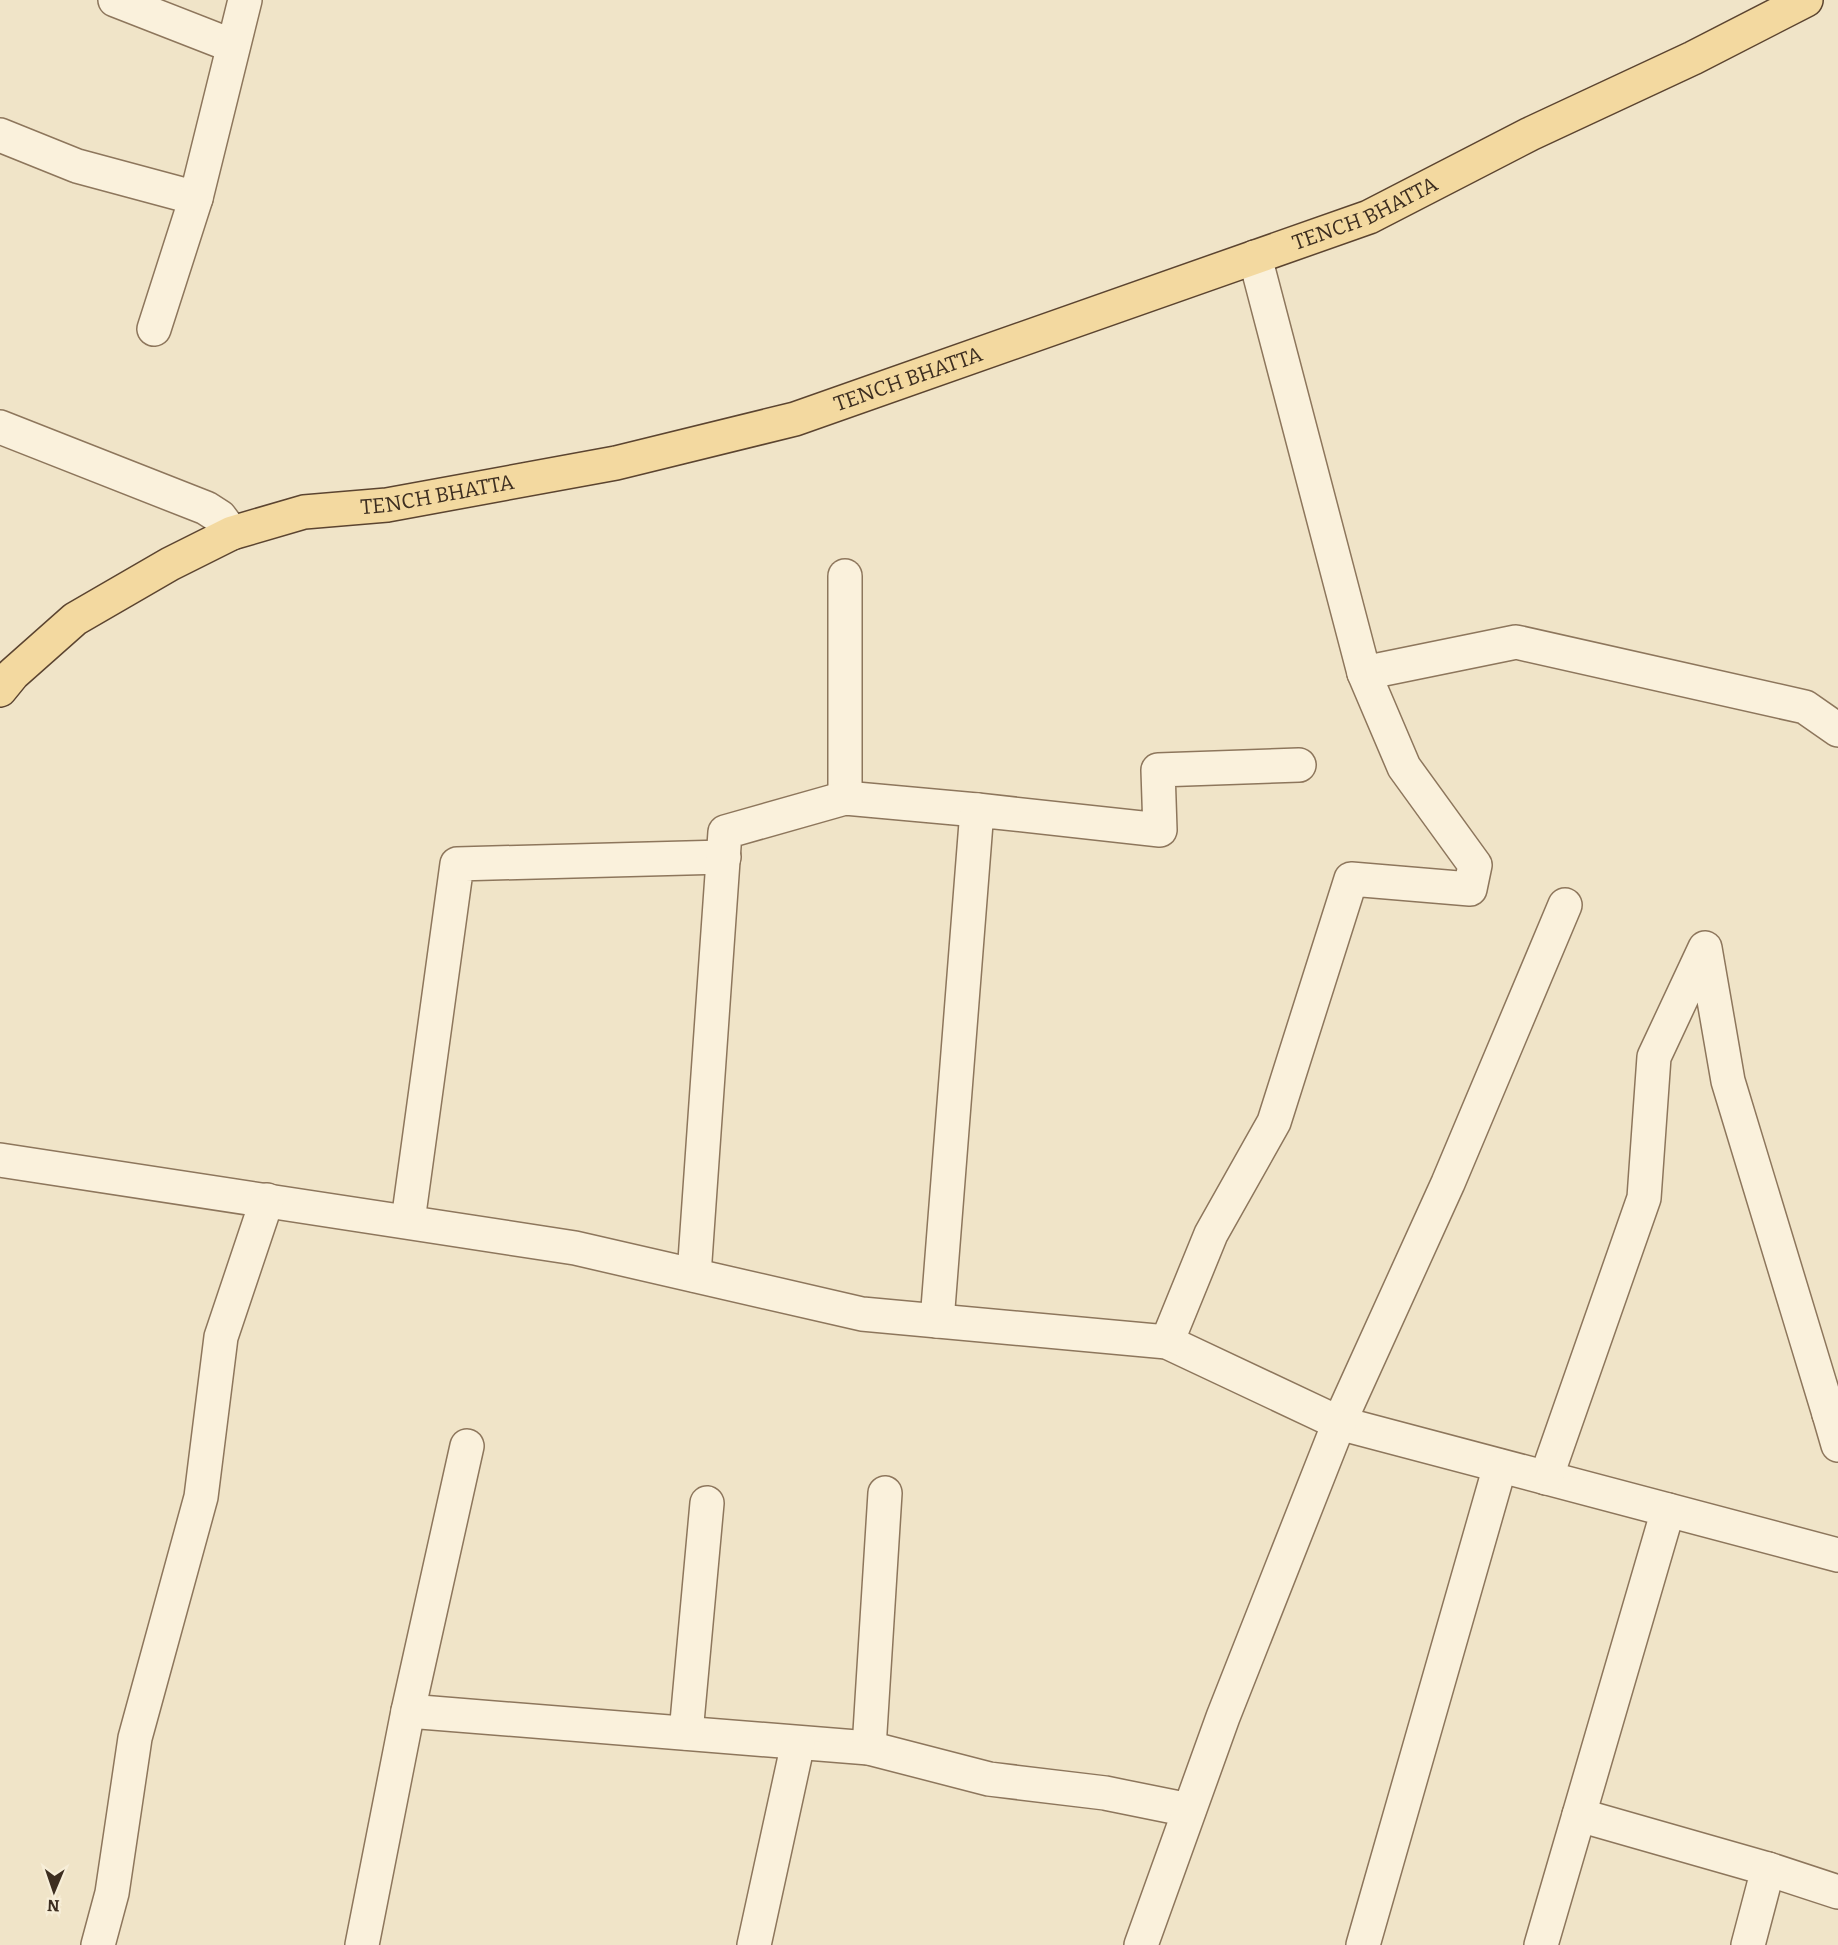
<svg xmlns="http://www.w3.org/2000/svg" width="1838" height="1945" viewBox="0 0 1838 1945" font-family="Bitter,serif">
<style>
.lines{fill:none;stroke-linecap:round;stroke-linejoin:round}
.minor-casing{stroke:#8d765c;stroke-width:36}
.major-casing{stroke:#5b4430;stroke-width:36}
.minor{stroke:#faf1dc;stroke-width:33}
.major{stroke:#f3d9a0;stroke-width:33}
.labels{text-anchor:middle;stroke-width:4.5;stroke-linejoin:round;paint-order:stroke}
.street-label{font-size:21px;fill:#3d2e20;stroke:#f7eed8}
</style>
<rect width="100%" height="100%" fill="#f0e4c8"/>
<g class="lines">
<defs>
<g id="minor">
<path d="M 115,0 L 233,46"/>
<path d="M 0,135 L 77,166 L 196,198"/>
<path d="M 154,329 L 196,198 L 245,0"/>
<path d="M 0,427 L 206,508 L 220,517 L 232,533"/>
<path d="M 1364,673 L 1516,642 L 1805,707 L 1838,730"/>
<path d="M 845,798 L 845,576"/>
<path d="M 0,1160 L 575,1248 L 862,1314 L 1167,1342 L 1339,1423 L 1838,1555"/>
<path d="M 408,1221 L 457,864 L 724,857"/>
<path d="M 694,1275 L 725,832 L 845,798 L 977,810"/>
<path d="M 937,1321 L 977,810 L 1160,830 L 1158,770 L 1299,765"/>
<path d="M 1167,1342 L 1211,1234 L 1274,1122 L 1351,879 L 1470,889 L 1475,865 L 1404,767 L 1364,673 L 1255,257"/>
<path d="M 1838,1413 L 1829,1414 L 1838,1445"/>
<path d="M 1546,1478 L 1644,1198 L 1654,1057 L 1705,948 L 1728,1081 L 1829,1414"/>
<path d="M 408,1711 L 869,1748 L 989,1779 L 1105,1793 L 1189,1810"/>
<path d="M 686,1733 L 707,1503"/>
<path d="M 869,1748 L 885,1493"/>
<path d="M 1579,1815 L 1768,1869 L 1748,1945"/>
<path d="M 1768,1869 L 1838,1892"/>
<path d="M 98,1945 L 112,1893 L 135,1738 L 201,1497 L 221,1337 L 267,1200"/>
<path d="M 362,1945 L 408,1711 L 467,1446"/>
<path d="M 754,1945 L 798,1743"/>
<path d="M 1141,1945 L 1223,1717 L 1339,1423 L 1448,1183 L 1565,905"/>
<path d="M 1363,1945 L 1500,1466"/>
<path d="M 1541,1945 L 1668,1510"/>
</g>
<g id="major">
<path id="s1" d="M 0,690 L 13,674 L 75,619 L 170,564 L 232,533 L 304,512 L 387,505 L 616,463 L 795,419 L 1369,217 L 1530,134 L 1693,58 L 1806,0"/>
</g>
</defs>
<use href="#minor" class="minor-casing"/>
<use href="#major" class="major-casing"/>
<use href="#minor" class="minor"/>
<use href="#major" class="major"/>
</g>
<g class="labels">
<g class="street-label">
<text dy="7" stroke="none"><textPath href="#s1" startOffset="1464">TENCH BHATTA</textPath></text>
<text dy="7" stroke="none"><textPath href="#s1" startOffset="978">TENCH BHATTA</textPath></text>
<text dy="7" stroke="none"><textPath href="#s1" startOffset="492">TENCH BHATTA</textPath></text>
</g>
</g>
<g transform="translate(54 1891) rotate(182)" stroke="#f7eed8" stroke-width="4.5" paint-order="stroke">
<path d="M0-4.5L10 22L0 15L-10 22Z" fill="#3d2e20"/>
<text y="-9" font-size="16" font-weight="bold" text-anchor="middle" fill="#3d2e20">N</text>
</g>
</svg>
